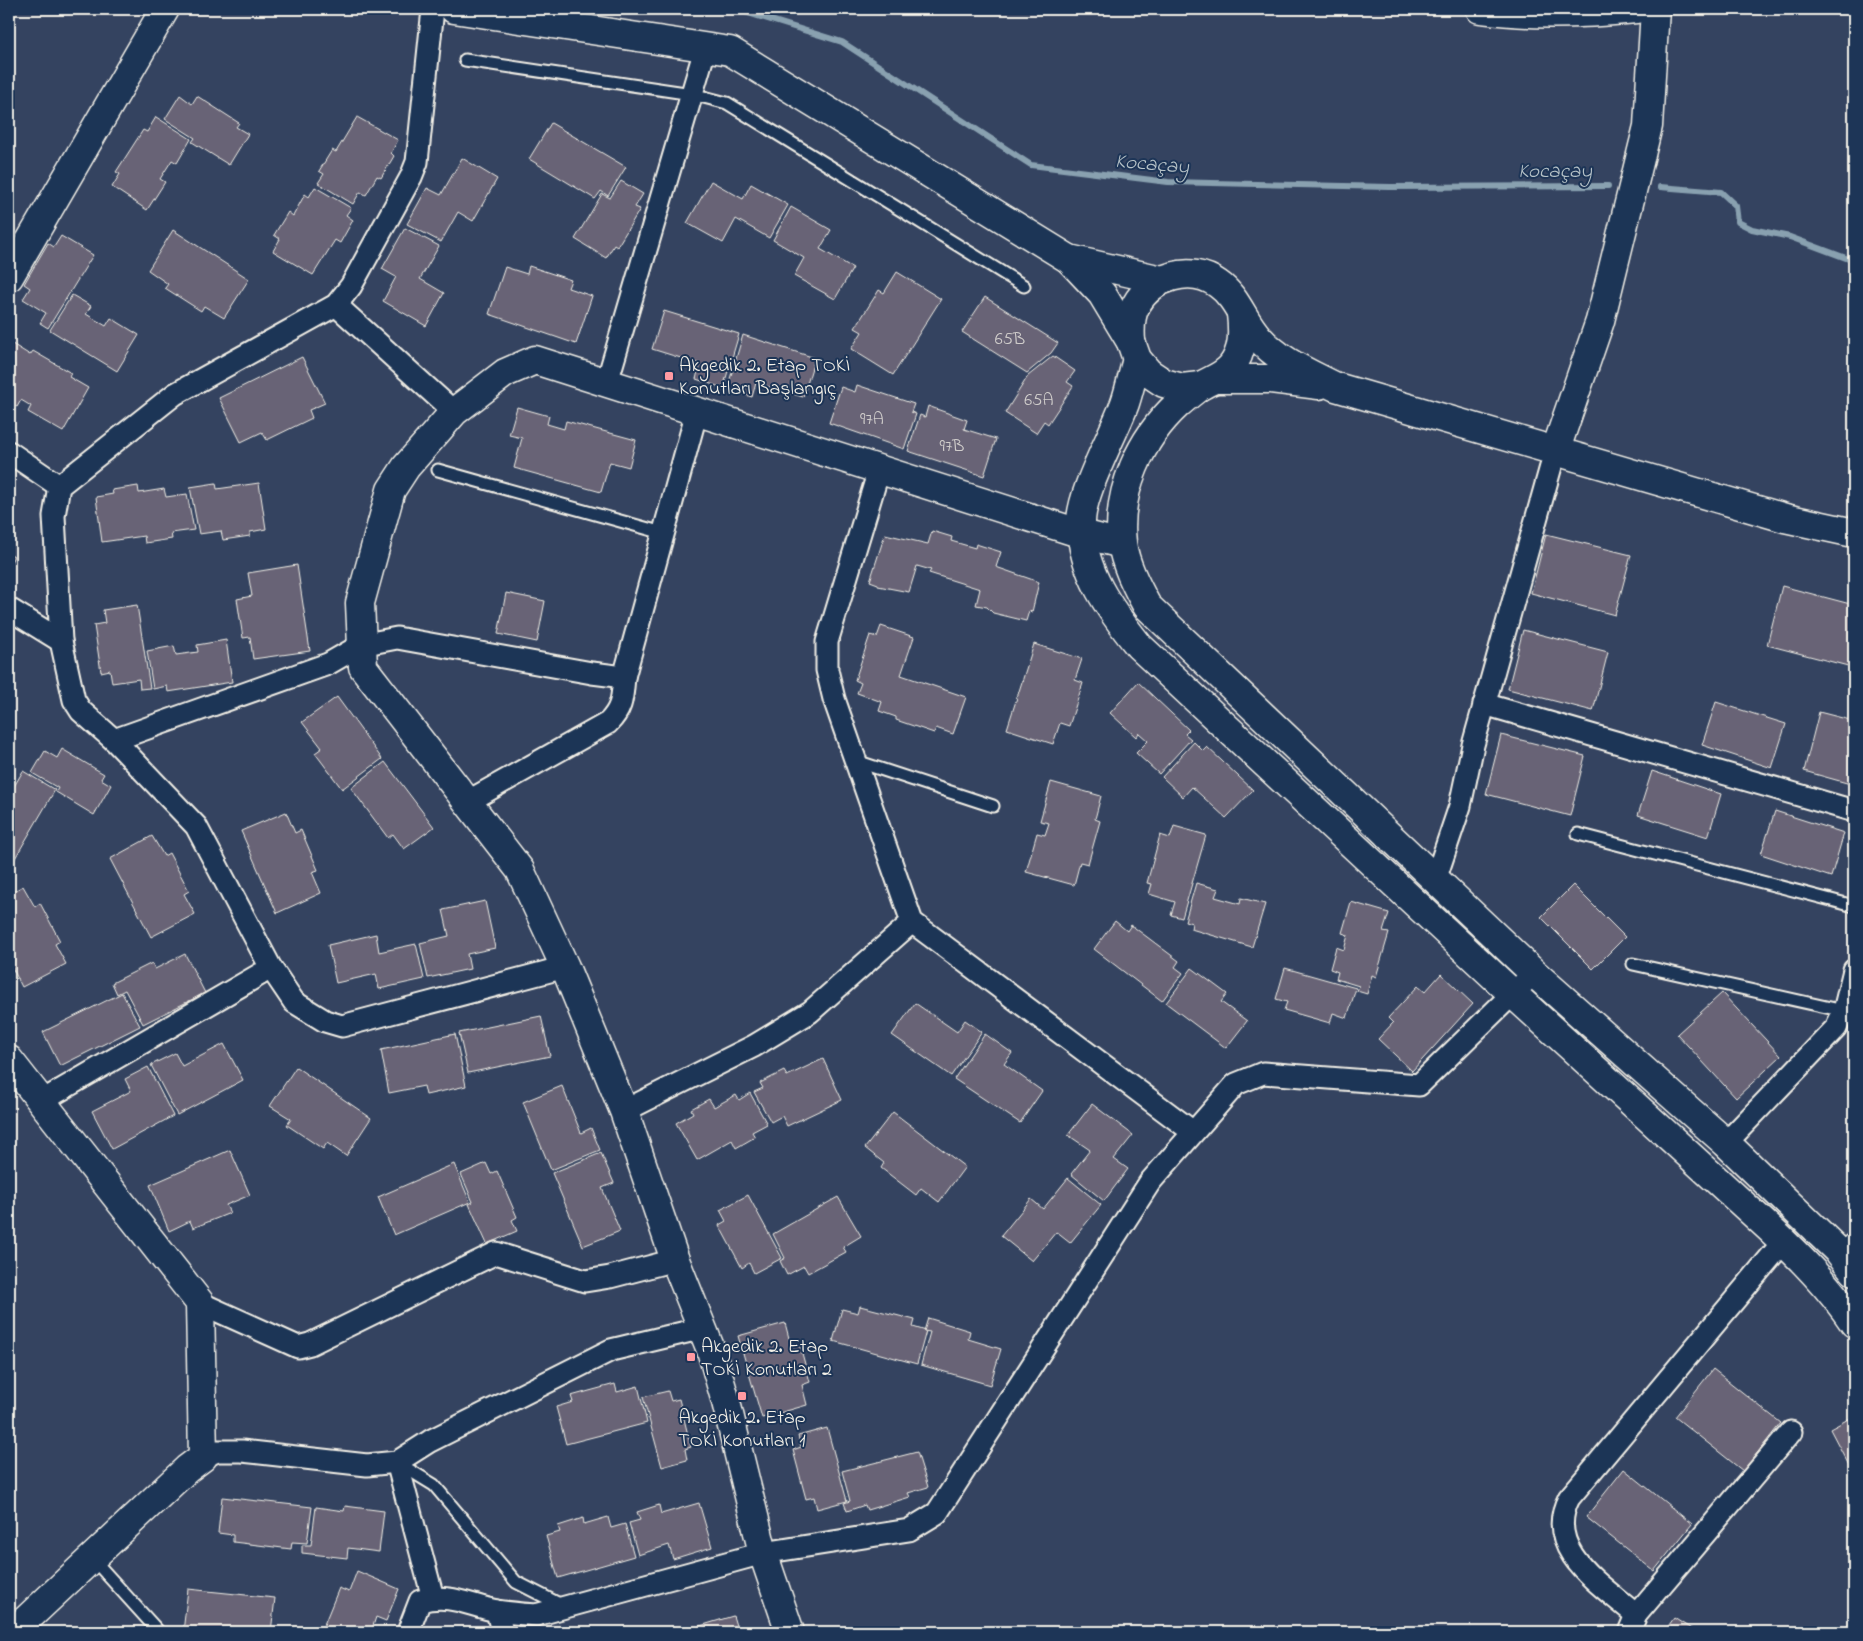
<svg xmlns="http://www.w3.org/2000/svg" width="1863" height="1641" viewBox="0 0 1863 1641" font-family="'Indie Flower',sans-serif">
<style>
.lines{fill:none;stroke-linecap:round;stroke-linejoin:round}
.stream{stroke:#89a1b0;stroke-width:6}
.building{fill:#686476;stroke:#f4f1e8}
.service-casing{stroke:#f4f1e8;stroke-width:15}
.minor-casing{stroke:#f4f1e8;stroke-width:25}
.tertiary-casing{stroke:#f4f1e8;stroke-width:31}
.service{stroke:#1d3557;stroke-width:11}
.minor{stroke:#1d3557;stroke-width:21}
.tertiary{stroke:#1d3557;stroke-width:28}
.poi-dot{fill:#ff9aa2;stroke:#1d3557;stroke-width:2}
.labels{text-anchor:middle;stroke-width:4;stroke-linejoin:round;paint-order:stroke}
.number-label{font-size:18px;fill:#d1cecc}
.poi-label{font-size:20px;fill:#f4f1e8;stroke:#1d3557;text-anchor:start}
.water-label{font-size:21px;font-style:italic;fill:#b6c2c7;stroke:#1d3557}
</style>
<rect width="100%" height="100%" fill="#344360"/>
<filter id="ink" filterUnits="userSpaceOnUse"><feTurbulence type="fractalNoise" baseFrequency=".02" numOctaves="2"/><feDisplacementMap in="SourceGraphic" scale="10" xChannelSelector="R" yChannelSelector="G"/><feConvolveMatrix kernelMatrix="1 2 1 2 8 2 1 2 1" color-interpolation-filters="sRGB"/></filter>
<g filter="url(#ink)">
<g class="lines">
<g class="stream">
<path d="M 735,9 L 842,42 L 1031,165 L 1168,182 L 1390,187 L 1608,186"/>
<path d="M 1660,187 L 1721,192 L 1736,206 L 1738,222 L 1752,229 L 1790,237 L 1854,261"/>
</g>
</g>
<g class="building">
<path d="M 180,95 L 192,104 L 197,96 L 239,123 L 236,127 L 248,134 L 229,165 L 192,142 L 195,138 L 165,119 Z"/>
<path d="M 156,117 L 191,139 L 177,163 L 172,160 L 160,179 L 165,182 L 147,210 L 112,187 L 120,174 L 116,172 L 143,130 L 147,132 Z"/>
<path d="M 357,117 L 398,140 L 391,153 L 394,156 L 381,178 L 377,176 L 366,195 L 360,192 L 353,204 L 318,183 L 324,174 L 319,171 L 332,150 L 336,152 Z"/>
<path d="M 551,123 L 626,167 L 608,196 L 601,191 L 595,199 L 529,159 Z"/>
<path d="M 462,158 L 497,179 L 473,221 L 458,212 L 441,242 L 407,224 L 427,188 L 441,195 Z"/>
<path d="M 621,181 L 643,194 L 635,207 L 640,209 L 617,247 L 614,245 L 606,258 L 575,239 L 602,194 L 610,198 Z"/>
<path d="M 711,181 L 743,199 L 751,184 L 788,205 L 769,238 L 736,219 L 723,243 L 687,223 Z"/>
<path d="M 315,187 L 351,208 L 346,215 L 353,220 L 340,243 L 335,240 L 313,275 L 273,251 L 280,239 L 274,235 L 288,212 L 293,216 L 305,194 L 309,197 Z"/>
<path d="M 791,207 L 831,230 L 820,249 L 853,268 L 835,299 L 794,276 L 804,258 L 773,240 Z"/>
<path d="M 405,228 L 439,246 L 420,279 L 444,293 L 426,326 L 383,301 L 396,277 L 382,269 Z"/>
<path d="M 173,230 L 249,279 L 224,318 L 204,306 L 201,311 L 165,288 L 168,284 L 148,270 Z"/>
<path d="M 61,236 L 93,255 L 48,328 L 40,323 L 46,313 L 23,299 L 30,288 L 24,284 L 48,243 L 54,247 Z"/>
<path d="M 529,266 L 571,280 L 568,288 L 592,296 L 576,344 L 489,314 L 505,267 L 527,274 Z"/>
<path d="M 897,272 L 941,299 L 893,375 L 851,349 L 862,332 L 855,328 L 879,290 L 884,293 Z"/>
<path d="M 72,295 L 91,306 L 86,314 L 106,326 L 111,318 L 139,335 L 117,371 L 50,330 Z"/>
<path d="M 985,297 L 1058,343 L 1051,353 L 1027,373 L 962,332 Z"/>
<path d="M 664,311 L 739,334 L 723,388 L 696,379 L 700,364 L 652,349 Z"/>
<path d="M 743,335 L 815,358 L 803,397 L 756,383 L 752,397 L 727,389 Z"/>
<path d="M 9,342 L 30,355 L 33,351 L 71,373 L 69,377 L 88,388 L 63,432 L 28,412 L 31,406 L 21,400 L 17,407 L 9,402 Z"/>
<path d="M 1053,356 L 1075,371 L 1067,382 L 1073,386 L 1048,424 L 1044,421 L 1036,433 L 1005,413 L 1028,376 Z"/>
<path d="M 302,357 L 325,403 L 309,410 L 312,418 L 267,440 L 262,432 L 241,442 L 219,398 Z"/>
<path d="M 857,385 L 914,404 L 911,412 L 916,414 L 904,449 L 829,423 L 841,387 L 855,392 Z"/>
<path d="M 928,406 L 967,420 L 964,429 L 996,439 L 984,476 L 908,451 L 920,415 L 925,417 Z"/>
<path d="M 517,407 L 549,416 L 547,424 L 564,429 L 566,421 L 636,440 L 629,467 L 610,462 L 601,492 L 514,468 L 522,438 L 509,435 Z"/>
<path d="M 216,483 L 217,489 L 259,483 L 266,529 L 250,532 L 250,536 L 223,540 L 221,531 L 199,534 L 190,487 Z"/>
<path d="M 138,486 L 139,493 L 164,489 L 166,497 L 187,494 L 194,530 L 171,533 L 172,539 L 145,543 L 144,536 L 102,542 L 96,497 L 113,494 L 112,490 Z"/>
<path d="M 932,531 L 952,537 L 951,541 L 975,548 L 976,544 L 1001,552 L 996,567 L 1039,582 L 1032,612 L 1029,611 L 1026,621 L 993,613 L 987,607 L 976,605 L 980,589 L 929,573 L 931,570 L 917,566 L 909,592 L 878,586 L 878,584 L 870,581 L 885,534 L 928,544 Z"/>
<path d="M 1546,534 L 1631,555 L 1615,615 L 1531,593 Z"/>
<path d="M 9,553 L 14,556 L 9,566 Z"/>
<path d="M 297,565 L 310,651 L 253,659 L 250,637 L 243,638 L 237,599 L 252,596 L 248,573 Z"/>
<path d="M 1782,586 L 1854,605 L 1854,657 L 1852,667 L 1767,645 Z"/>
<path d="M 506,593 L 545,601 L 537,642 L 498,634 Z"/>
<path d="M 137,605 L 150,688 L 140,689 L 139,679 L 112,683 L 110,670 L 101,672 L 94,625 L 105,623 L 103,610 Z"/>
<path d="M 881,626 L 914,637 L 901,675 L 966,697 L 953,734 L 936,728 L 934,733 L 896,720 L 896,717 L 879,711 L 882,702 L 857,693 L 861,683 L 855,680 L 870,635 L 877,637 Z"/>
<path d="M 1523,630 L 1608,652 L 1593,711 L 1508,689 Z"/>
<path d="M 226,640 L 232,682 L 168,692 L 167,686 L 153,689 L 147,651 L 174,646 L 176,655 L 198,652 L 197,645 Z"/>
<path d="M 1034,644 L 1082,659 L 1075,680 L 1083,683 L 1069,726 L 1060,723 L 1053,744 L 1007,729 Z"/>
<path d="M 1138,682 L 1189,730 L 1185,734 L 1191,739 L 1159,774 L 1136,753 L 1148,741 L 1139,733 L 1136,737 L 1110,713 Z"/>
<path d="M 337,697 L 382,759 L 342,789 L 315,753 L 322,748 L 302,722 Z"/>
<path d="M 1716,702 L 1786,724 L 1772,768 L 1702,745 Z"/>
<path d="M 1819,712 L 1854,721 L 1854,785 L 1804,771 Z"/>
<path d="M 1501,735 L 1585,756 L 1570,816 L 1486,794 Z"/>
<path d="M 1194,742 L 1203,751 L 1207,747 L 1253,790 L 1226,818 L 1192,787 L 1183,797 L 1162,777 Z"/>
<path d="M 62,749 L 104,774 L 101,779 L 111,785 L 94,815 L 56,792 L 58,788 L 32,773 L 45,751 L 57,758 Z"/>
<path d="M 385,762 L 434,827 L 404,849 L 393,834 L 388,838 L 351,788 Z"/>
<path d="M 23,771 L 55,790 L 14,860 L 9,857 L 9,795 Z"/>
<path d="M 1652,771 L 1721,794 L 1708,837 L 1638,815 Z"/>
<path d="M 1051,782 L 1101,796 L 1095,819 L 1100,821 L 1088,864 L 1080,862 L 1074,885 L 1026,872 L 1037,833 L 1045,835 L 1049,823 L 1040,821 Z"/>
<path d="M 1775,811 L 1844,833 L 1831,877 L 1761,854 Z"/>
<path d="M 286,812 L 295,833 L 301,830 L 318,870 L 312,872 L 321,893 L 277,913 L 241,831 Z"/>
<path d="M 1174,826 L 1206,835 L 1182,918 L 1171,915 L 1175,902 L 1149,894 L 1152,884 L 1147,883 L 1160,835 L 1170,838 Z"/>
<path d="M 152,836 L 164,856 L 169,853 L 189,891 L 184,894 L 195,914 L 151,937 L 110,859 Z"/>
<path d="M 1196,883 L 1218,889 L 1215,897 L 1240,904 L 1241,898 L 1265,904 L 1252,947 L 1191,929 L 1192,923 L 1185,921 Z"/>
<path d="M 1573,885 L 1625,937 L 1593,969 L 1541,917 Z"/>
<path d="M 23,886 L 35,907 L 40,903 L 60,941 L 55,944 L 66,964 L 22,987 L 9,961 L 9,894 Z"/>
<path d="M 485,901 L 495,948 L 467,954 L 470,969 L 428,978 L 420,943 L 449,936 L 443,910 Z"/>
<path d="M 1351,902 L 1389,913 L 1383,932 L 1389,933 L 1376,977 L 1372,975 L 1367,994 L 1357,991 L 1359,986 L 1336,979 L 1338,972 L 1330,969 L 1336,947 L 1344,950 L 1348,935 L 1342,933 Z"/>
<path d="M 1115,921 L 1127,931 L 1131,925 L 1179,961 L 1175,967 L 1183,973 L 1162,1001 L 1094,949 Z"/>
<path d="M 376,934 L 379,952 L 416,944 L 424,979 L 379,989 L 376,974 L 336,983 L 328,945 Z"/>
<path d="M 185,954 L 205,993 L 143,1024 L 125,990 L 117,994 L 112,983 L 152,963 L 155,969 Z"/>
<path d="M 1192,968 L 1227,994 L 1221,1002 L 1247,1021 L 1226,1048 L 1166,1003 Z"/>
<path d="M 1285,968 L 1356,988 L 1347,1018 L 1333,1013 L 1330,1023 L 1284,1010 L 1287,1002 L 1276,999 Z"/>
<path d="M 1441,974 L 1473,1004 L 1412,1071 L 1378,1039 L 1393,1023 L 1388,1018 L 1418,986 L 1425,992 Z"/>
<path d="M 122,993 L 140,1026 L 60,1066 L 43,1032 Z"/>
<path d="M 1722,993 L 1781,1056 L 1736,1098 L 1677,1034 Z"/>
<path d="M 915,1003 L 957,1032 L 965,1020 L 982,1032 L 951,1076 L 892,1035 Z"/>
<path d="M 541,1016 L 550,1056 L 468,1073 L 459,1033 Z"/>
<path d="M 455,1034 L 466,1086 L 426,1095 L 424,1086 L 389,1093 L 381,1050 Z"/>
<path d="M 985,1034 L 1012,1053 L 1004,1064 L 1042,1091 L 1020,1123 L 954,1079 Z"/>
<path d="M 224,1044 L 243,1080 L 177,1115 L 151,1065 L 175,1053 L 182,1066 Z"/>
<path d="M 823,1059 L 842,1100 L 787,1126 L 782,1116 L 771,1122 L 754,1092 L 763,1088 L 760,1083 L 784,1071 L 787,1076 Z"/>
<path d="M 148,1067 L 173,1116 L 112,1149 L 92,1111 L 131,1091 L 125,1079 Z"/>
<path d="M 296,1067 L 371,1118 L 346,1156 L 327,1143 L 323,1149 L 287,1125 L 291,1119 L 270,1106 Z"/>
<path d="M 562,1086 L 581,1133 L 591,1128 L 600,1150 L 551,1170 L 523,1102 Z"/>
<path d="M 750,1093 L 767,1124 L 752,1132 L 755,1137 L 736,1148 L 732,1140 L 697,1160 L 676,1123 L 693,1113 L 691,1109 L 709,1099 L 714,1107 L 736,1095 L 739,1100 Z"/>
<path d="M 1092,1104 L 1133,1135 L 1114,1159 L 1128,1169 L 1104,1201 L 1071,1174 L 1090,1150 L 1068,1135 Z"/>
<path d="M 893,1112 L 965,1167 L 939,1202 L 921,1188 L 916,1195 L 881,1168 L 884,1163 L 865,1148 Z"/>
<path d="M 230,1150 L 250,1195 L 226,1205 L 230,1213 L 193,1228 L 190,1221 L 169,1231 L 150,1185 Z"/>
<path d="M 601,1153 L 614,1183 L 602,1188 L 620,1231 L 583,1246 L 552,1173 Z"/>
<path d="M 486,1163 L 491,1174 L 497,1171 L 517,1217 L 512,1220 L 517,1231 L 487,1244 L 469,1204 L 473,1202 L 461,1174 Z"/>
<path d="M 454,1164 L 470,1202 L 394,1235 L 378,1197 Z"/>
<path d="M 1068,1178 L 1101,1205 L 1070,1243 L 1056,1232 L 1032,1261 L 1001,1236 L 1031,1199 L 1043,1209 Z"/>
<path d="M 748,1195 L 782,1258 L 754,1273 L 749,1263 L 742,1268 L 719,1225 L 726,1221 L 720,1210 Z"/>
<path d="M 838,1197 L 861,1236 L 843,1247 L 846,1252 L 808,1273 L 804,1266 L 787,1275 L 780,1261 L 785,1258 L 773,1234 Z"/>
<path d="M 860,1306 L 915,1320 L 913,1327 L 926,1331 L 917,1364 L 833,1341 L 842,1309 L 858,1313 Z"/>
<path d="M 928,1318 L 970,1331 L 968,1339 L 1001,1349 L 990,1385 L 921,1365 L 930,1332 L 924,1331 Z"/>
<path d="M 785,1323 L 790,1342 L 798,1339 L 810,1382 L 802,1385 L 807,1405 L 762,1418 L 738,1336 Z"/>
<path d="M 1713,1369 L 1781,1423 L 1743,1471 L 1675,1417 Z"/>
<path d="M 615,1384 L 617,1392 L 638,1386 L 647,1423 L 566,1444 L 556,1407 L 573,1402 L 571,1396 Z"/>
<path d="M 668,1391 L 671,1401 L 679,1399 L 691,1447 L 685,1449 L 687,1460 L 662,1467 L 643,1397 Z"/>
<path d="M 1854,1416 L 1854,1475 L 1830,1429 Z"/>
<path d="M 827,1428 L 847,1501 L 817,1509 L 814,1497 L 806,1499 L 793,1450 L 801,1447 L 798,1436 Z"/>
<path d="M 917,1452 L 928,1487 L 908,1493 L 910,1497 L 867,1510 L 865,1505 L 847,1511 L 844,1503 L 850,1501 L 842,1471 Z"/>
<path d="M 1624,1469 L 1692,1524 L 1654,1571 L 1586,1517 Z"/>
<path d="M 222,1497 L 312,1507 L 307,1543 L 292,1542 L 291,1549 L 233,1542 L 233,1535 L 218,1533 Z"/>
<path d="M 699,1503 L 712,1547 L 673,1559 L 669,1545 L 638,1555 L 629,1523 L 640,1520 L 637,1512 L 659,1505 L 661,1514 Z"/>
<path d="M 345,1506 L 384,1511 L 379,1552 L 348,1548 L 347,1558 L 302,1553 L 302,1545 L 311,1545 L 316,1507 L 344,1511 Z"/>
<path d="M 608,1517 L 611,1528 L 625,1524 L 634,1556 L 558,1578 L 546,1536 L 560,1532 L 558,1526 L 583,1518 L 584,1524 Z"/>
<path d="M 357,1571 L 399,1589 L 386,1621 L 376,1617 L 371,1632 L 331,1632 L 332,1630 L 323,1627 L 339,1588 L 349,1592 Z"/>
<path d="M 188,1589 L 275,1598 L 271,1632 L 183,1632 Z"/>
<path d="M 733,1616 L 738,1632 L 691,1632 L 690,1629 Z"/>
<path d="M 1674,1618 L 1696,1632 L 1664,1632 Z"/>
</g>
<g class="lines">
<defs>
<g id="service">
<path d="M 465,60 L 692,94 L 727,103 L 1024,286"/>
<path d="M 438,470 L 663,533"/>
<path d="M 856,761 L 993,806"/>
<path d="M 1578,834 L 1854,906"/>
<path d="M 1633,964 L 1844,1011"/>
<path d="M 1839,1252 L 1854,1237"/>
<path d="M 398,1463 L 434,1485 L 516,1582 L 565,1607"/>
<path d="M 92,1558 L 159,1632"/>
</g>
<g id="minor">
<path d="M 433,9 L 417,162 L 411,177 L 351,286 L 336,305 L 175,394 L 59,486 L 54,516 L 61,641 L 74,700 L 81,711 L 114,740 L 196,826 L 271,968 L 294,1002 L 325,1021 L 342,1026 L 565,967"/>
<path d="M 336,305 L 454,412"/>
<path d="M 607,382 L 706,46"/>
<path d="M 9,452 L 59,486"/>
<path d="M 879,470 L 827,642 L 827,670 L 834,699 L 912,922 L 1193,1132"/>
<path d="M 9,609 L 61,641"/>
<path d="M 1484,704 L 1854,811"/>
<path d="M 114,740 L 328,664 L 361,645 L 397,638 L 592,673 L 624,677"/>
<path d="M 467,802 L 608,723 C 623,708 622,697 624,677 L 697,411"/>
<path d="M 1435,880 L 1460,806 L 1473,745 L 1555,452"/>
<path d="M 42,1101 L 271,968"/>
<path d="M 624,1111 L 754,1046 L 810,1012 L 912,922"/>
<path d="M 1726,1143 L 1836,1028 L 1844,1011 L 1854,970"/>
<path d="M 200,1303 L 298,1347 L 310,1344 L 496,1253 L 585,1281 L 610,1277 L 675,1260"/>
<path d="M 203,1457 L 217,1451 L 242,1451 L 367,1465 L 397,1462 L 430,1441 L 611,1350 L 703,1328"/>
<path d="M 397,1462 L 433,1598"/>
<path d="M 497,1611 L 502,1632"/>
<path d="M 1636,1615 C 1602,1585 1542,1550 1569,1498 L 1784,1241"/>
<path d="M 408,1632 L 420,1601 C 451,1593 467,1605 497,1611 C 509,1613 523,1614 536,1615 L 763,1553 L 909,1530 L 937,1513 L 1150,1182 L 1236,1084 L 1263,1073 L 1419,1085 L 1534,973"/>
<path d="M 1629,1632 L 1636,1615 L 1791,1432"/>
</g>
<g id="tertiary">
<path d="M 454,9 L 730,51 L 1069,259 L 1102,294 L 1131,342 L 1137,359 L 1149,373 L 1164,383 L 1182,388 L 1200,386"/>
<path d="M 1480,9 C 1531,16 1585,14 1636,9"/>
<path d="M 1069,259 L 1162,280"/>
<path d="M 9,277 L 165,9"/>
<path d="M 1241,313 C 1243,332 1244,351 1231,367 C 1221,378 1210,380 1199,387 C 1192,392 1185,398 1178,404 C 1141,438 1116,491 1122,543 C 1125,565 1137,587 1147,606 L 1534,973 L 1726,1143 L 1839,1252 L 1854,1271"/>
<path d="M 1131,342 C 1130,329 1130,316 1136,305 C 1151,277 1191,264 1218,284 C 1237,297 1243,321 1259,338 C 1279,361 1309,373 1336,387 L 1785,518 L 1854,533"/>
<path d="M 1137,359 C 1133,373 1130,388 1125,403 C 1114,434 1080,494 1081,524 C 1082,572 1110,610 1139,646 L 1513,994 L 1768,1227 C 1800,1257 1830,1287 1854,1323"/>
<path d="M 1217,379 L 1271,379 L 1319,385"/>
<path d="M 1555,452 L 1600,321 L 1648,126 L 1655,9"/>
<path d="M 9,1060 L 200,1303 L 203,1457 L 187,1469 L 13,1632"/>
<path d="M 790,1632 L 763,1553 L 726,1402 L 711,1350 L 675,1260 L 624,1111 L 565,967 L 520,870 L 363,667 L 360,603 L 391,490 L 406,467 L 454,412 L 505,373 L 535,360 L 1082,534 L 1122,544"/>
</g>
</defs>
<use href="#service" class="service-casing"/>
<use href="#minor" class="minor-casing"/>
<use href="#tertiary" class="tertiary-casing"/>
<use href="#service" class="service"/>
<use href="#minor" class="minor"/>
<use href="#tertiary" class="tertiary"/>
</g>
</g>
<g class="poi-dot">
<rect x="664" y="371" width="10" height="10" rx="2.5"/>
<rect x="686" y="1352" width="10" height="10" rx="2.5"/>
<rect x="737" y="1391" width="10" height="10" rx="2.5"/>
</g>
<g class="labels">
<g class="number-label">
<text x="1010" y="344">65B</text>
<text x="1039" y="405">65A</text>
<text x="872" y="424">97A</text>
<text x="952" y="451">97B</text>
</g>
<g class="poi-label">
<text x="679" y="371">Akgedik 2. Etap TOKİ<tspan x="679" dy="23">Konutları Başlangıç</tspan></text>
<text x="701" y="1352">Akgedik 2. Etap<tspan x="701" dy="23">TOKİ Konutları 2</tspan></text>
<text x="742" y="1423" text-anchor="middle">Akgedik 2. Etap<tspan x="742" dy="23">TOKİ Konutları 1</tspan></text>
</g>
<g class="water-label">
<text transform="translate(1152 163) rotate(5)" y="7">Kocaçay</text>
<text x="1555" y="177">Kocaçay</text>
</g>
</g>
<rect width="1863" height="1641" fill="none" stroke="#1d3557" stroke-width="30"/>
<rect x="15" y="15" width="1833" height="1611" fill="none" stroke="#f4f1e8" stroke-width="2" filter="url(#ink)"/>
</svg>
